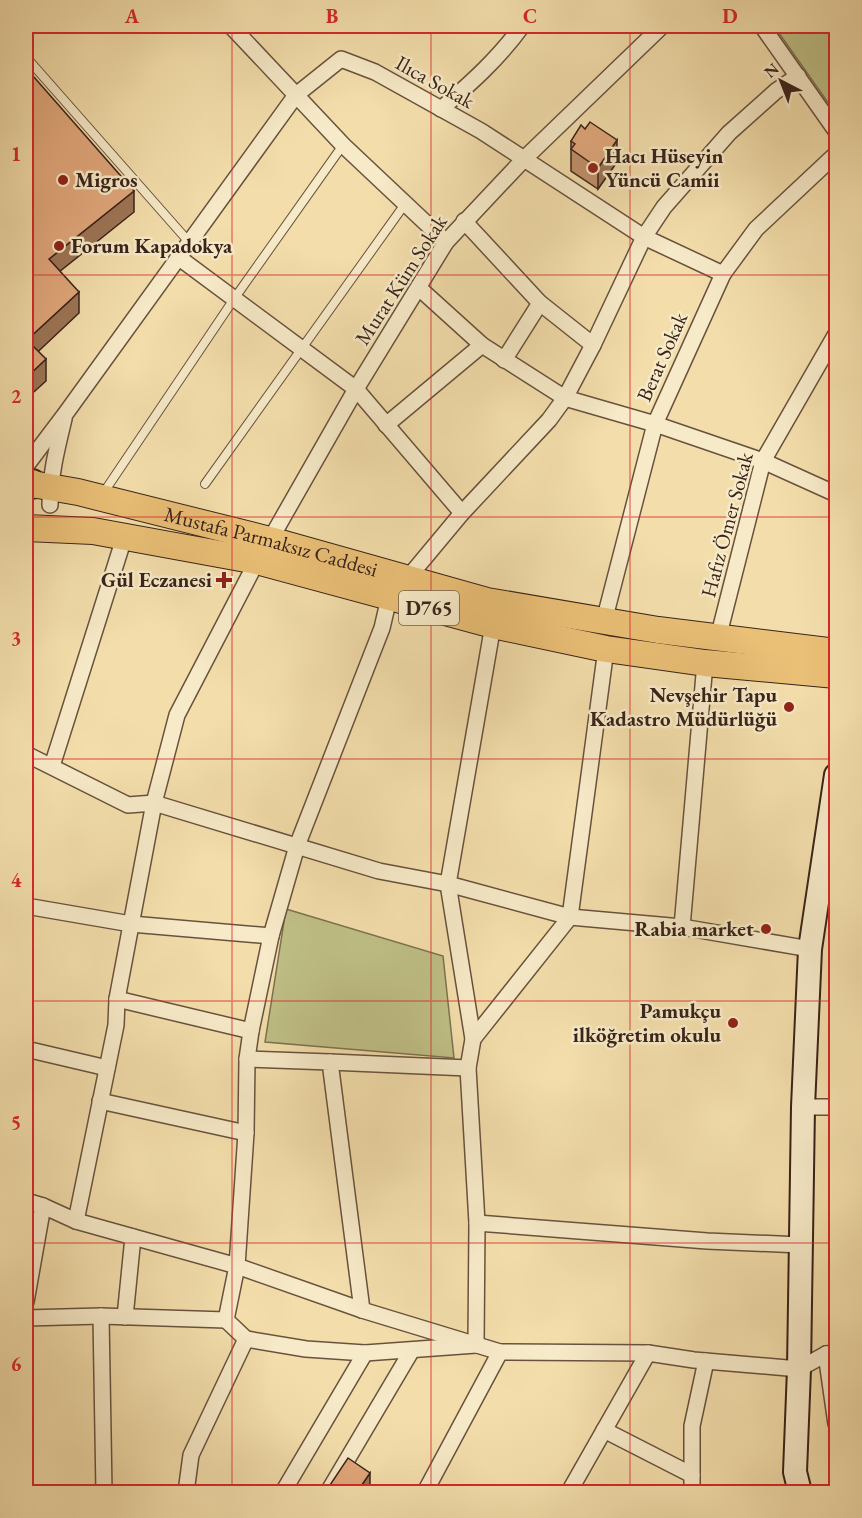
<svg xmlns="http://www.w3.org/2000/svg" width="862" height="1518" viewBox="0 0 862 1518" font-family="'EB Garamond',serif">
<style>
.green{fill:#bfc086;stroke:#7c7250;stroke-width:1.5}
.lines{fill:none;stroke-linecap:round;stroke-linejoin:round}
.lane-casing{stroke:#68523e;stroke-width:10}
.street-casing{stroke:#68523e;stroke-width:18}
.secondary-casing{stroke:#39231a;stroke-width:26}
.primary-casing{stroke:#39231a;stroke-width:28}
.highway-casing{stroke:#39231a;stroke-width:32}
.lane{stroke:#f7eac8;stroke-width:8}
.street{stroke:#f7eac8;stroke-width:15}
.secondary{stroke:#f7eac8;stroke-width:22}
.primary{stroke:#eabf76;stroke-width:26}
.highway{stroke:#eabf76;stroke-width:28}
.wall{fill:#c1906a;stroke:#39231a;stroke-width:1.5}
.shaded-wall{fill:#9d7556;stroke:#39231a;stroke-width:1.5}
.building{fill:#e0a77b;stroke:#39231a;stroke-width:1.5}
.grid{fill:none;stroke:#d62828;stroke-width:1.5;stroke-opacity:0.55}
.poi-dot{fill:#8f2418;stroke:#f7eac8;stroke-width:2}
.labels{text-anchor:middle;stroke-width:5;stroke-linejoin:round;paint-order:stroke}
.shield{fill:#f7eac8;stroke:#725f4e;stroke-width:1.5}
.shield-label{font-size:20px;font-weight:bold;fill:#39231a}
.street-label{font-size:21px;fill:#39231a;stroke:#f7eac8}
.poi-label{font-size:21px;font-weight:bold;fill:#39231a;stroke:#f7eac8;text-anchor:end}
.neatline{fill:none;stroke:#d62828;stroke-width:2}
.grid-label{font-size:20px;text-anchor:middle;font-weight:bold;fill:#d62828}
</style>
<rect width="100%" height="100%" fill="#f3deab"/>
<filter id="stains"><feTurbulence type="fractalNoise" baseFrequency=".00333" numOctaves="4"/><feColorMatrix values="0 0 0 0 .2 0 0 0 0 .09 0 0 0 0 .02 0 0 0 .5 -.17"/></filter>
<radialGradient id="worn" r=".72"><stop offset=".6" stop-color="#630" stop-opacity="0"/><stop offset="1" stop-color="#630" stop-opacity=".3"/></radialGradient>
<g class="green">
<path d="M 774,26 L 836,26 L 836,114 Z"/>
<path d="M 286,909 L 443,956 L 454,1058 L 265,1042 Z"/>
</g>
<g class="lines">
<defs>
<g id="lane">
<path d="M 26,57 L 189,242"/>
<path d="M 205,484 L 405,204"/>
<path d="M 102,495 L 234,299 L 343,145"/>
</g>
<g id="street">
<path d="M 231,26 L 343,145 L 446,242"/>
<path d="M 762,26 L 836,131"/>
<path d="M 441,109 C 471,83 499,58 522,26"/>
<path d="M 464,221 L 540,303 L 593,345"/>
<path d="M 178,257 L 356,389 L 462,513"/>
<path d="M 419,288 L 482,345 L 565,398 L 655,424 L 763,461 L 836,494"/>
<path d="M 504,360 L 540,303"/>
<path d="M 386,425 L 482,345"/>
<path d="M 26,466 L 66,413 L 296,95 L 341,59 L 375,72 L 481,131 L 644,237 L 723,274"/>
<path d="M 50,505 C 50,475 57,448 64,419"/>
<path d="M 270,540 L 356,389 L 446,242 L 524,159 L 662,26"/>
<path d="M 407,579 L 462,513 L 549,420 L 565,398 L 593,345 L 644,237 L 664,207 L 729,133 L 776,91 L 798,76"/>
<path d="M 604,621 L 655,424 L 723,274 L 756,229 L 836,154"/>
<path d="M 718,638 L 763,461 L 836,334"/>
<path d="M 26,754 L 128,805 L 154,803 L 379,871 L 448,884 L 570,917 L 682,927 L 810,949"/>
<path d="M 52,766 L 125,535"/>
<path d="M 26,906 L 131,924 L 271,936"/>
<path d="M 682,927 L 705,663"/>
<path d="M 117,999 L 251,1031"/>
<path d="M 473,1039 L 570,917 L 606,649"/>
<path d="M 26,1049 L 107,1068"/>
<path d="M 247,1059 L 330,1062 L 362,1310"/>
<path d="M 330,1062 L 468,1068"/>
<path d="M 100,1101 L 246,1133"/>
<path d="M 803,1107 L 836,1107"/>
<path d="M 26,1201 L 43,1206 L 76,1221 L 237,1266 L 362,1310 L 500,1352 L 648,1353 L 694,1360 L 799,1369 L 826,1354 L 836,1353"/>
<path d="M 76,1221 L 116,1025 L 117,999 L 154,803 L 177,715 L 257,561"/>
<path d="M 477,1223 L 468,1068 L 473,1039 L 448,884 L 493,625"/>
<path d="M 26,1302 L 43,1206"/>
<path d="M 101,1316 L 104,1492"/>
<path d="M 125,1317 L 133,1237"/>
<path d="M 26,1318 L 101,1316 L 226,1320"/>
<path d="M 246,1339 L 306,1349 L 365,1353 L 476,1345 L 477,1223 L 707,1241 L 801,1245"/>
<path d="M 826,1354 L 836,1424"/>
<path d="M 604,1430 L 692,1475"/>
<path d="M 186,1492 L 191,1455 L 246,1339 L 226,1320 L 237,1266 L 246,1133 L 247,1059 L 251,1031 L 271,936 L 297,846 L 382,628 L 389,598"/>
<path d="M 283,1492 L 365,1353"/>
<path d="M 328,1492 L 412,1350"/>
<path d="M 425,1492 L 500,1352"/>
<path d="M 569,1492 L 648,1353"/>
<path d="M 692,1492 L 692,1426 L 706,1361"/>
</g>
<path id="secondary" d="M 800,1492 L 795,1472 L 799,1369 L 803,1107 L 810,949 L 836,775"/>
<g id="primary">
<path id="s1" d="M 32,484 L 78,492 L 270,540 L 487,601 L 658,630 L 836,652"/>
<path d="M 26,528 L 93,531 L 257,561 L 493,625 L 606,649 L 705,663 L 836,675"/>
</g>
<path id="highway" d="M 26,483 L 32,484"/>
</defs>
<use href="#lane" class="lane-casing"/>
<use href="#street" class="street-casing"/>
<use href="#secondary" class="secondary-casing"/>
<use href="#primary" class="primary-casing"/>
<use href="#highway" class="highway-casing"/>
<use href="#lane" class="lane"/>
<use href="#street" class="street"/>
<use href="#secondary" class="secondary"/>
<use href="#primary" class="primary"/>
<use href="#highway" class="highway"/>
</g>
<path class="wall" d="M 585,129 L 617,162 L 598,189 L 571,171 L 571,141 Z"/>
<g class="shaded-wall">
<path d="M 617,140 L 617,162 L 598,189 L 598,168 Z"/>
<path d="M 134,191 L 134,212 L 49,280 L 49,259 Z"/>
<path d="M 79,292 L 79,313 L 27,362 L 27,340 Z"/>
<path d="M 46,359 L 46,381 L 26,399 L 26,378 Z"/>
<path d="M 370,1473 L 370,1492 L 357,1492 Z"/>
</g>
<g class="building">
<path d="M 26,68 L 134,191 L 49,259 L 79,292 L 27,340 L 46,359 L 26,378 Z"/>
<path d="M 590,122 L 617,140 L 598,168 L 571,149 L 575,144 L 571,141 L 581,125 L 585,129 Z"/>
<path d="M 348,1458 L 370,1473 L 357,1492 L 334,1492 L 328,1488 Z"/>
</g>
<path class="grid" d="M 232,26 L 232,1492M 431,26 L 431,1492M 630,26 L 630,1492M 26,275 L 836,275M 26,517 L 836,517M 26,759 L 836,759M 26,1001 L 836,1001M 26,1243 L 836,1243"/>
<g class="poi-dot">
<circle cx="593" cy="168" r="6"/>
<circle cx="63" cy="180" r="6"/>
<circle cx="59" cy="246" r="6"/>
<path d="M221 571h6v6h6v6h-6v6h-6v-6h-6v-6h6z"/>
<circle cx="789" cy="707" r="6"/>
<circle cx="766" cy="929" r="6"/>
<circle cx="733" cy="1023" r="6"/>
</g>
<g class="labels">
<rect class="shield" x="399" y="591" width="60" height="34" rx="4.5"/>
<g class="shield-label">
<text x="429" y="615">D765</text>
</g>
<g class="street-label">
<text transform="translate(435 82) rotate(29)" y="7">Ilıca Sokak</text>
<text transform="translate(401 280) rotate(-57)" y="7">Murat Küm Sokak</text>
<text transform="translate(662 357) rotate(-66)" y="7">Berat Sokak</text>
<text transform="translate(727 525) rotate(-75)" y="7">Hafız Ömer Sokak</text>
<text dy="7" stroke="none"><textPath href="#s1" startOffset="246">Mustafa Parmaksız Caddesi</textPath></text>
</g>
<g class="poi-label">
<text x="605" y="163" text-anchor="start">Hacı Hüseyin<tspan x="605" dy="24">Yüncü Camii</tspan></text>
<text x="75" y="187" text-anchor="start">Migros</text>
<text x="71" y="253" text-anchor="start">Forum Kapadokya</text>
<text x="212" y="587">Gül Eczanesi</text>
<text x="777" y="702">Nevşehir Tapu<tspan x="777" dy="24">Kadastro Müdürlüğü</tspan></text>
<text x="754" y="936">Rabia market</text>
<text x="721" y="1018">Pamukçu<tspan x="721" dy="24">ilköğretim okulu</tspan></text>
</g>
</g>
<rect width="862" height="1518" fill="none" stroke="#f3deab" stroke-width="66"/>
<g transform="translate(781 81) rotate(318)" stroke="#f7eac8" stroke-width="4.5" paint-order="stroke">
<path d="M0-4.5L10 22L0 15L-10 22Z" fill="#39231a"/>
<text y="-9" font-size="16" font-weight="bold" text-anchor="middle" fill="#39231a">N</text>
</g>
<rect x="33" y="33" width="796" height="1452" class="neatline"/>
<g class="grid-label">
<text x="132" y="23">A</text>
<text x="332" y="23">B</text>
<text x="530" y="23">C</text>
<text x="730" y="23">D</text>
<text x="16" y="161">1</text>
<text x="16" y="403">2</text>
<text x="16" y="645">3</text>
<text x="16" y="887">4</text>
<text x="16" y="1129">5</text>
<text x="16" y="1371">6</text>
</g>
<rect width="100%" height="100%" filter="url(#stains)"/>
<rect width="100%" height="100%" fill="url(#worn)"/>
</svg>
